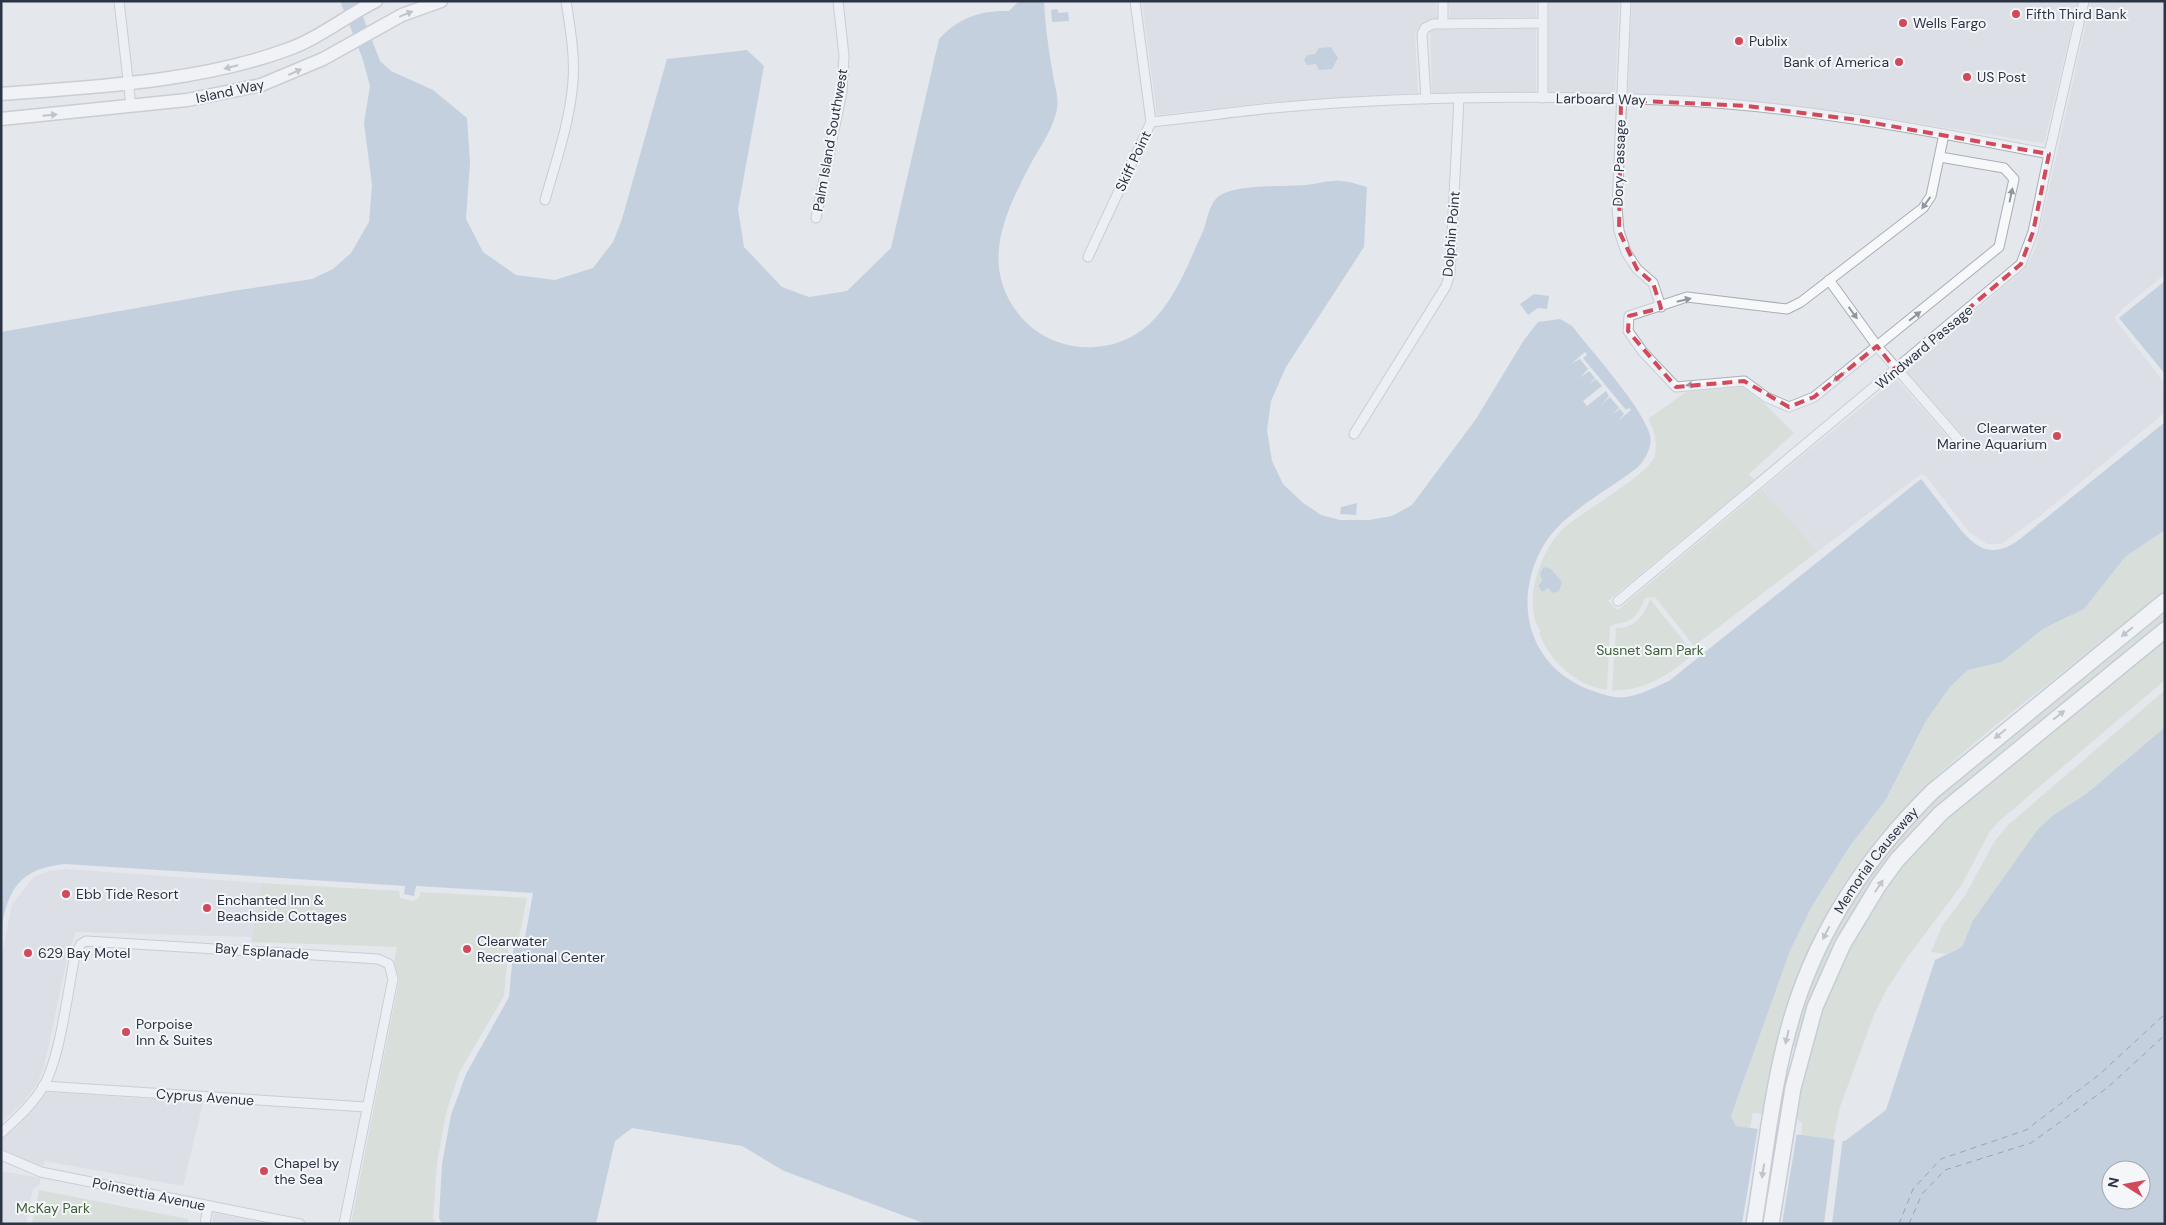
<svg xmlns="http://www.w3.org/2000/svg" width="2166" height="1225" viewBox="0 0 2166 1225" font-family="'DM Sans',sans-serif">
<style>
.built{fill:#d2d6de}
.green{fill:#c9d6c5}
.water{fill:#9fb4cc;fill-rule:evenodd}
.pier{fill:#e4e7ec}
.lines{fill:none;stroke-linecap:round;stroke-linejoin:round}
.ferry{stroke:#34527a;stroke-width:1;stroke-dasharray:6 5;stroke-linecap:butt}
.street-casing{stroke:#a9aeb7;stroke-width:11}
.secondary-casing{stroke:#a9aeb7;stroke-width:15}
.primary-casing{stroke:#a3abb8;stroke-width:18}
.street{stroke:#f7f8fa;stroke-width:9}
.secondary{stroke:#fff;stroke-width:12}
.primary{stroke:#fff;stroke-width:15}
.oneway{fill:#959aa2}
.oneway2{fill:#9196a0}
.marked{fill:none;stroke:#d1495b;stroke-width:4;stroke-dasharray:10 6;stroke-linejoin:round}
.poi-dot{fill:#d1495b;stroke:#f4f6f9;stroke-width:2}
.labels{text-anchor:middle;stroke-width:4;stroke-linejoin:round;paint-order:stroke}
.poi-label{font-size:14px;fill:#2b3445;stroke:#f4f6f9;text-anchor:start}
.street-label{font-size:14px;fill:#2b3445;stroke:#f4f6f9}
.park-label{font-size:14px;fill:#3f6138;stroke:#f4f6f9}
</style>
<rect width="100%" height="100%" fill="#e4e7ec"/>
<g class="built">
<path d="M 1142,1 L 1436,1 L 1437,18 L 1422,22 L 1415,34 L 1418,93 L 1274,102 L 1157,115 Z"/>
<path d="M 1449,1 L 1536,1 L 1536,17 L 1450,18 Z"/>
<path d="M 1549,1 L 1619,1 L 1615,94 L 1549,92 Z"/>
<path d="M 1632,1 L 2078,1 L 2044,143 L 1851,113 L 1747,100 L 1628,94 Z"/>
<path d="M 2091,1 L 2165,1 L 2165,274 L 2122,309 L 2114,318 L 2163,381 L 2164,413 L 2040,516 L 2001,544 L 1987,544 L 1969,532 L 1926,476 L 1921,474 L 1818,551 L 1762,489 L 1896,379 L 1963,454 L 1973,447 L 1905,371 L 2026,268 L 2036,247 Z"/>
<path d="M 1536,29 L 1536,92 L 1432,93 L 1430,32 L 1435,30 Z"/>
<path d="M 66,869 L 261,883 L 252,937 L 76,932 L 68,954 L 44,1067 L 37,1084 L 23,1103 L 1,1123 L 1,960 L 12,904 L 34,877 L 49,871 Z"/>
<path d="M 47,1092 L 203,1103 L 183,1186 L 45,1161 L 43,1166 L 1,1159 L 1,1138 L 19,1126 Z"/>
<path d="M 1,1171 L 41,1178 L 39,1185 L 33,1189 L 26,1224 L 1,1224 Z"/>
<path d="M 214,1213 L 268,1224 L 212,1224 Z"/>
</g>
<g class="green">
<path d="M 1743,387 L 1764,403 L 1794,433 L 1749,474 L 1754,480 L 1608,601 L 1618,610 L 1762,489 L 1818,551 L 1694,646 L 1655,597 L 1645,598 C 1641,608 1636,619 1625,622 C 1618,624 1616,623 1610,627 L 1607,690 C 1576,686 1548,660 1539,632 L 1541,631 C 1533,623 1532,605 1533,594 C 1535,573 1546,547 1560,532 C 1577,513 1651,475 1655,455 C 1657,442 1655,431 1648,419 L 1686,392 Z"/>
<path d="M 2165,530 L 2165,590 C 2125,622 2085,655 2044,687 C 1947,763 1856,836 1807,954 C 1785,1006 1775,1059 1764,1114 L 1753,1113 L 1750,1128 L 1736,1126 L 1731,1116 L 1790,951 L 1812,906 L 1850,846 L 1885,801 L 1926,721 L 1950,687 L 1968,670 L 2002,662 L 2043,629 L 2069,617 L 2107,579 L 2125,557 Z"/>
<path d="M 1650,599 L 1694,654 C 1666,676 1650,689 1612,691 L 1616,628 C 1635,628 1644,616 1650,599 Z"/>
<path d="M 2158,615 L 2164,617 L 2163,623 C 2116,661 2069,699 2022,736 C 1984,767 1945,797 1911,833 C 1856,894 1818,969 1795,1047 L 1791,1046 L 1799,1014 L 1822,952 L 1854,893 L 1917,813 Z"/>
<path d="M 2165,637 L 2165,680 L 1998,822 L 1989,833 L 1961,886 L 1907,958 L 1887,989 L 1874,1015 L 1840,1107 L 1833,1140 L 1801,1136 L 1802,1123 L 1795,1118 L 1798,1098 L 1823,1002 L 1861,924 L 1905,859 L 1938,825 Z"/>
<path d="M 2165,690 L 2165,727 L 2086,794 L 2055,814 L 1972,922 L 1962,947 L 1946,954 L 1931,952 L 1942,926 L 1966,894 L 1994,842 L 2008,825 Z"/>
<path d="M 261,883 L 399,891 L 400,898 L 413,901 L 418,899 L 421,892 L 527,898 L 519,937 L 512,937 L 509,941 L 504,996 L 460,1071 L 446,1113 L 437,1164 L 433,1218 L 436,1224 L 351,1224 L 399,980 L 394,962 L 397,947 L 251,942 Z"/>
<path d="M 39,1190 L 188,1219 L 188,1224 L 32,1224 Z"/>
</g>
<g class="water">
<path d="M 340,1 L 357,1 L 380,61 L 391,71 L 433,90 L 467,118 L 470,162 L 466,219 L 483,252 L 516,275 L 555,280 L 593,268 L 613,242 L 622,219 L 667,59 L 747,50 L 764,66 L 738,209 L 744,247 L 782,287 L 809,297 L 847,291 L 891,248 L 939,39 C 958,18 981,10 1009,11 L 1019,1 L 1044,1 C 1045,26 1049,51 1053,75 C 1055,88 1060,99 1056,113 C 1051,133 1039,148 1030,165 C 1004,215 979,267 1021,317 C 1039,338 1067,349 1094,347 C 1161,343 1180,281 1204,229 C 1207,220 1209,207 1215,200 C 1228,183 1285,187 1306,185 C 1317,184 1329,180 1340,181 C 1349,181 1359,185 1367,187 L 1364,247 L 1286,367 L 1271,401 L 1267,430 L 1272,461 L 1283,484 L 1302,502 L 1321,515 L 1340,520 L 1369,520 L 1392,516 L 1412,505 L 1476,419 L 1524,340 L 1538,322 L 1560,319 L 1572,326 C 1593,353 1638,402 1649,432 C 1654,444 1646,459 1638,467 C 1607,492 1559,514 1541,550 C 1513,603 1529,664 1585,688 C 1598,693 1613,699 1626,697 C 1641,695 1655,687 1669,681 L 1921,479 C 1931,491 1940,504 1950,516 C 1970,542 1987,564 2020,539 L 2165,422 L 2165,530 L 2125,557 L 2084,609 L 2043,629 L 2002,662 L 1968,670 L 1950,687 L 1926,721 L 1885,801 L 1850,846 L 1812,906 L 1790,951 L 1731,1116 L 1736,1126 L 1845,1141 L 1886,1110 L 1935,960 L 1962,947 L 1972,922 L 2038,829 L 2055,814 L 2086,794 L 2165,727 L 2165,1224 L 926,1224 L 784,1171 L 742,1146 L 632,1128 L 615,1141 L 596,1224 L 442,1224 L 439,1218 L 442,1164 L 451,1115 L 466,1074 L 509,997 L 514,942 L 524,943 L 533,893 L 416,886 L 414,896 L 404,894 L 405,886 L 65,864 C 20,869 9,887 1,929 L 1,332 L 233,291 L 312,279 L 333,269 L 351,253 L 369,222 L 372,185 L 364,123 L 370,86 L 362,57 ZM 2111,1170 L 2141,1170 L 2141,1200 L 2111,1200 Z"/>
<path d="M 1057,9 L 1059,13 L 1068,12 L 1069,21 L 1052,22 L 1051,10 Z"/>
<path d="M 1331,47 L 1338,58 L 1332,69 L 1319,70 L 1316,64 L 1307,65 L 1304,60 L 1307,55 L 1315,54 L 1319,48 Z"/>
<path d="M 2165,281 L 2165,374 L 2119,318 Z"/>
<path d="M 1534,294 L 1549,296 L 1547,309 L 1538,308 L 1528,315 L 1520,304 Z"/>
<path d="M 1357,503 L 1356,515 L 1340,514 L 1341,507 Z"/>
<path d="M 1544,567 L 1551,569 L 1562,582 L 1559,591 L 1553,593 L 1548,588 L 1542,592 L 1538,586 L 1542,581 L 1540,573 Z"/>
</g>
<g class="pier">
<path d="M 1585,352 L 1587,355 L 1583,358 L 1626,410 L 1629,408 L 1631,410 L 1618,421 L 1624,414 L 1620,409 L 1611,415 L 1619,408 L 1610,397 L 1602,404 L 1609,396 L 1606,391 L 1587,406 L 1583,401 L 1602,386 L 1596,379 L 1588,385 L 1595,378 L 1589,371 L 1580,378 L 1588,369 L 1580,359 L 1571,364 Z"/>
<path d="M 1758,1127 L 1797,1133 L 1782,1224 L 1742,1224 Z"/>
<path d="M 1835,1138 L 1843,1138 L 1832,1224 L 1824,1224 Z"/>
</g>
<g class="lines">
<g class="ferry">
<path d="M 1899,1224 L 1913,1189 L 1941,1159 L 2026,1130 L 2100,1074 L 2165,1014"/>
<path d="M 1909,1224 L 1922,1194 L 1945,1170 L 2031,1143 L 2107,1088 L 2165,1035"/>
</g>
<defs>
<g id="street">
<path d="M 119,1 L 131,106"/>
<path d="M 1443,1 L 1443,24"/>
<path d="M 1543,1 L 1543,98"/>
<path d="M 1626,1 L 1617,207 L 1619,231 L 1626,252 L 1637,269 L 1653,283 L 1661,307"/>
<path d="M 1426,99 L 1422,34 L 1425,28 L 1433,24 L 1542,23"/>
<path d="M 1151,122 C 1192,118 1232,112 1273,108 C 1402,96 1533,95 1663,100 C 1793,105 1921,129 2049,154"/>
<path d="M 1940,157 L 2004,168 L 2014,179 L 1999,247 L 1814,397 L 1789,407 L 1766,397 L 1744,381 L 1676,387 L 1643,352 L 1628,331 L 1629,316 L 1687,297 L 1787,309 L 1801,302 L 1923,208 L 1931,196 L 1944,134"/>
<path d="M 545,200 C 556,161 570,122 573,81 C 575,55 570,27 566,1"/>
<path d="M 816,218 L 842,92 L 844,56 L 838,1"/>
<path d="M 1088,257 L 1151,122 L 1135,1"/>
<path d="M 1829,280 L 1877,346 L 1964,446"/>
<path d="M 1354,434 L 1446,286 L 1450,273 L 1459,98"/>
<path d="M 1618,601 L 2021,264 L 2033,232 L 2049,154 L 2084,1"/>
<path d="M 43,1086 L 366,1107"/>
<path d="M 1,1133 C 17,1119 32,1105 43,1087 C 60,1059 68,990 75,955 L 81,944 L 86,941 L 378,959 L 389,964 L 393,979 L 344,1224"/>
<path d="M 1,1155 L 41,1172 L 300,1224"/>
<path d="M 205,1224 L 208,1206"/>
</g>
<g id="secondary">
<path d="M 1,94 C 93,87 199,82 286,50 C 318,39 346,16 376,1"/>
<path d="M 1,119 L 187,100 L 261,85 L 323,59 L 402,15 L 441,1"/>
</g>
<g id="primary">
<path id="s1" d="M 1754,1224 C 1766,1152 1773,1076 1795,1007 C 1822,923 1871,852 1933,791 L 2165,601"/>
<path d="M 1771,1224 L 1793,1088 L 1815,1007 L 1843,944 L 1878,886 L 1897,860 L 1941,813 L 2165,630"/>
</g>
</defs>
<use href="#street" class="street-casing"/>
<use href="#secondary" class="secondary-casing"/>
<use href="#primary" class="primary-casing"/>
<use href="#street" class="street"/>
<use href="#secondary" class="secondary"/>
<use href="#primary" class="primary"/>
</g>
<defs><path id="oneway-solid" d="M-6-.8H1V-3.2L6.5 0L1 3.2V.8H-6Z" transform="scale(1.25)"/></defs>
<g class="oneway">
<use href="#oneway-solid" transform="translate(406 14) rotate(-22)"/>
<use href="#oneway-solid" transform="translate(231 67) rotate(166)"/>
<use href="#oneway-solid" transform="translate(295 72) rotate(-24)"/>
<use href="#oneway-solid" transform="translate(50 115) rotate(-5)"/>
<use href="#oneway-solid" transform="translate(2127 632) rotate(141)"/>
<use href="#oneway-solid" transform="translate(2059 715) rotate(-39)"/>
<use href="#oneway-solid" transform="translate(2000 734) rotate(141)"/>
<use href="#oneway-solid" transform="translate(1879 886) rotate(-56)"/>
<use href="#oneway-solid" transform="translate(1826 933) rotate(117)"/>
<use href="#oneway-solid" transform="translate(1787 1037) rotate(103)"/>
<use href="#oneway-solid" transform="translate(1763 1171) rotate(99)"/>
</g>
<g class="oneway2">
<use href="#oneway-solid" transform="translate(2011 195) rotate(-78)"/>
<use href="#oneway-solid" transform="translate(1926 203) rotate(126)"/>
<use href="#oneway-solid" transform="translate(1684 300) rotate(-13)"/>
<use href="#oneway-solid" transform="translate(1853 313) rotate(54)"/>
<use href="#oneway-solid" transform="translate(1915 316) rotate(-38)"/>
<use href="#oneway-solid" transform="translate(1839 377) rotate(141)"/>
<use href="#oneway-solid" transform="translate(1693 385) rotate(176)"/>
</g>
<path d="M0 0H2166V1225H0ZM 1621,100 L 1746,106 L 1851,119 L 2049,154 L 2033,232 L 2021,264 L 1896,370 L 1877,346 L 1814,397 L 1789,407 L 1744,381 L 1676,387 L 1628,331 L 1629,316 L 1661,308 L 1653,283 L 1637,269 L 1619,231 Z" fill="#e4e7ec" fill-opacity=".55" fill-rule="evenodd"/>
<path class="marked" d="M 1621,100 L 1746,106 L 1851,119 L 2049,154 L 2033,232 L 2021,264 L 1896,370 L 1877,346 L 1814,397 L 1789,407 L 1744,381 L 1676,387 L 1628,331 L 1629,316 L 1661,308 L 1653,283 L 1637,269 L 1619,231 Z"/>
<g class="poi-dot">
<circle cx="2016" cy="14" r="5"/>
<circle cx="1903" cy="23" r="5"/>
<circle cx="1739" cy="41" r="5"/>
<circle cx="1899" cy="62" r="5"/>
<circle cx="1967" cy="77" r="5"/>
<circle cx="2057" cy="436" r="5"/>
<circle cx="66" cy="894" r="5"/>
<circle cx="207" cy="908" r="5"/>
<circle cx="467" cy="949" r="5"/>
<circle cx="28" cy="953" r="5"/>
<circle cx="126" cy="1032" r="5"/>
<circle cx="264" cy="1171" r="5"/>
</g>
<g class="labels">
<g class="poi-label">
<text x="2026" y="19">Fifth Third Bank</text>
<text x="1913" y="28">Wells Fargo</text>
<text x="1749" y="46">Publix</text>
<text x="1889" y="67" text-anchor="end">Bank of America</text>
<text x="1977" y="82">US Post</text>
<text x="2047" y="433" text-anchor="end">Clearwater<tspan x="2047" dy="16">Marine Aquarium</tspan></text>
<text x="76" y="899">Ebb Tide Resort</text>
<text x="217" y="905">Enchanted Inn &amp;<tspan x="217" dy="16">Beachside Cottages</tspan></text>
<text x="477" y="946">Clearwater<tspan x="477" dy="16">Recreational Center</tspan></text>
<text x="38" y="958">629 Bay Motel</text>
<text x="136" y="1029">Porpoise<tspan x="136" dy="16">Inn &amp; Suites</tspan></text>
<text x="274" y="1168">Chapel by<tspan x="274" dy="16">the Sea</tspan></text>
</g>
<g class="street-label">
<text transform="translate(230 91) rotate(-12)" y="5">Island Way</text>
<text transform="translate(1601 99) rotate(1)" y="5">Larboard Way</text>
<text transform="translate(830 140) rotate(-80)" y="5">Palm Island Southwest</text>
<text transform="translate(1133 161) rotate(-65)" y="5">Skiff Point</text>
<text transform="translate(1619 163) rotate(-88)" y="5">Dory Passage</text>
<text transform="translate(1451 234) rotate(-85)" y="5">Dolphin Point</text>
<text transform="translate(1924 347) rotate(-40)" y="5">Windward Passage</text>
<text dy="5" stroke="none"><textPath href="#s1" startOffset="390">Memorial Causeway</textPath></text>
<text transform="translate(262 951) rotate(4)" y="5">Bay Esplanade</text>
<text transform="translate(205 1097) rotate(4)" y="5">Cyprus Avenue</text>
<text transform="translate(149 1194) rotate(12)" y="5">Poinsettia Avenue</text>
</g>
<g class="park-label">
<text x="1650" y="655">Susnet Sam Park</text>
<text x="53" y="1213">McKay Park</text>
</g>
</g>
<rect width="2166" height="1225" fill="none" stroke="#2b3445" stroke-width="5"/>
<g transform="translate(2126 1185) rotate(281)"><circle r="24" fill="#f4f6f9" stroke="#a4a8b1"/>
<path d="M0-4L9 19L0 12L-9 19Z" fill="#d1495b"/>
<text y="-8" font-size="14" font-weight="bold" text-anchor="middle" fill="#2b3445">N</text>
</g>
</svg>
